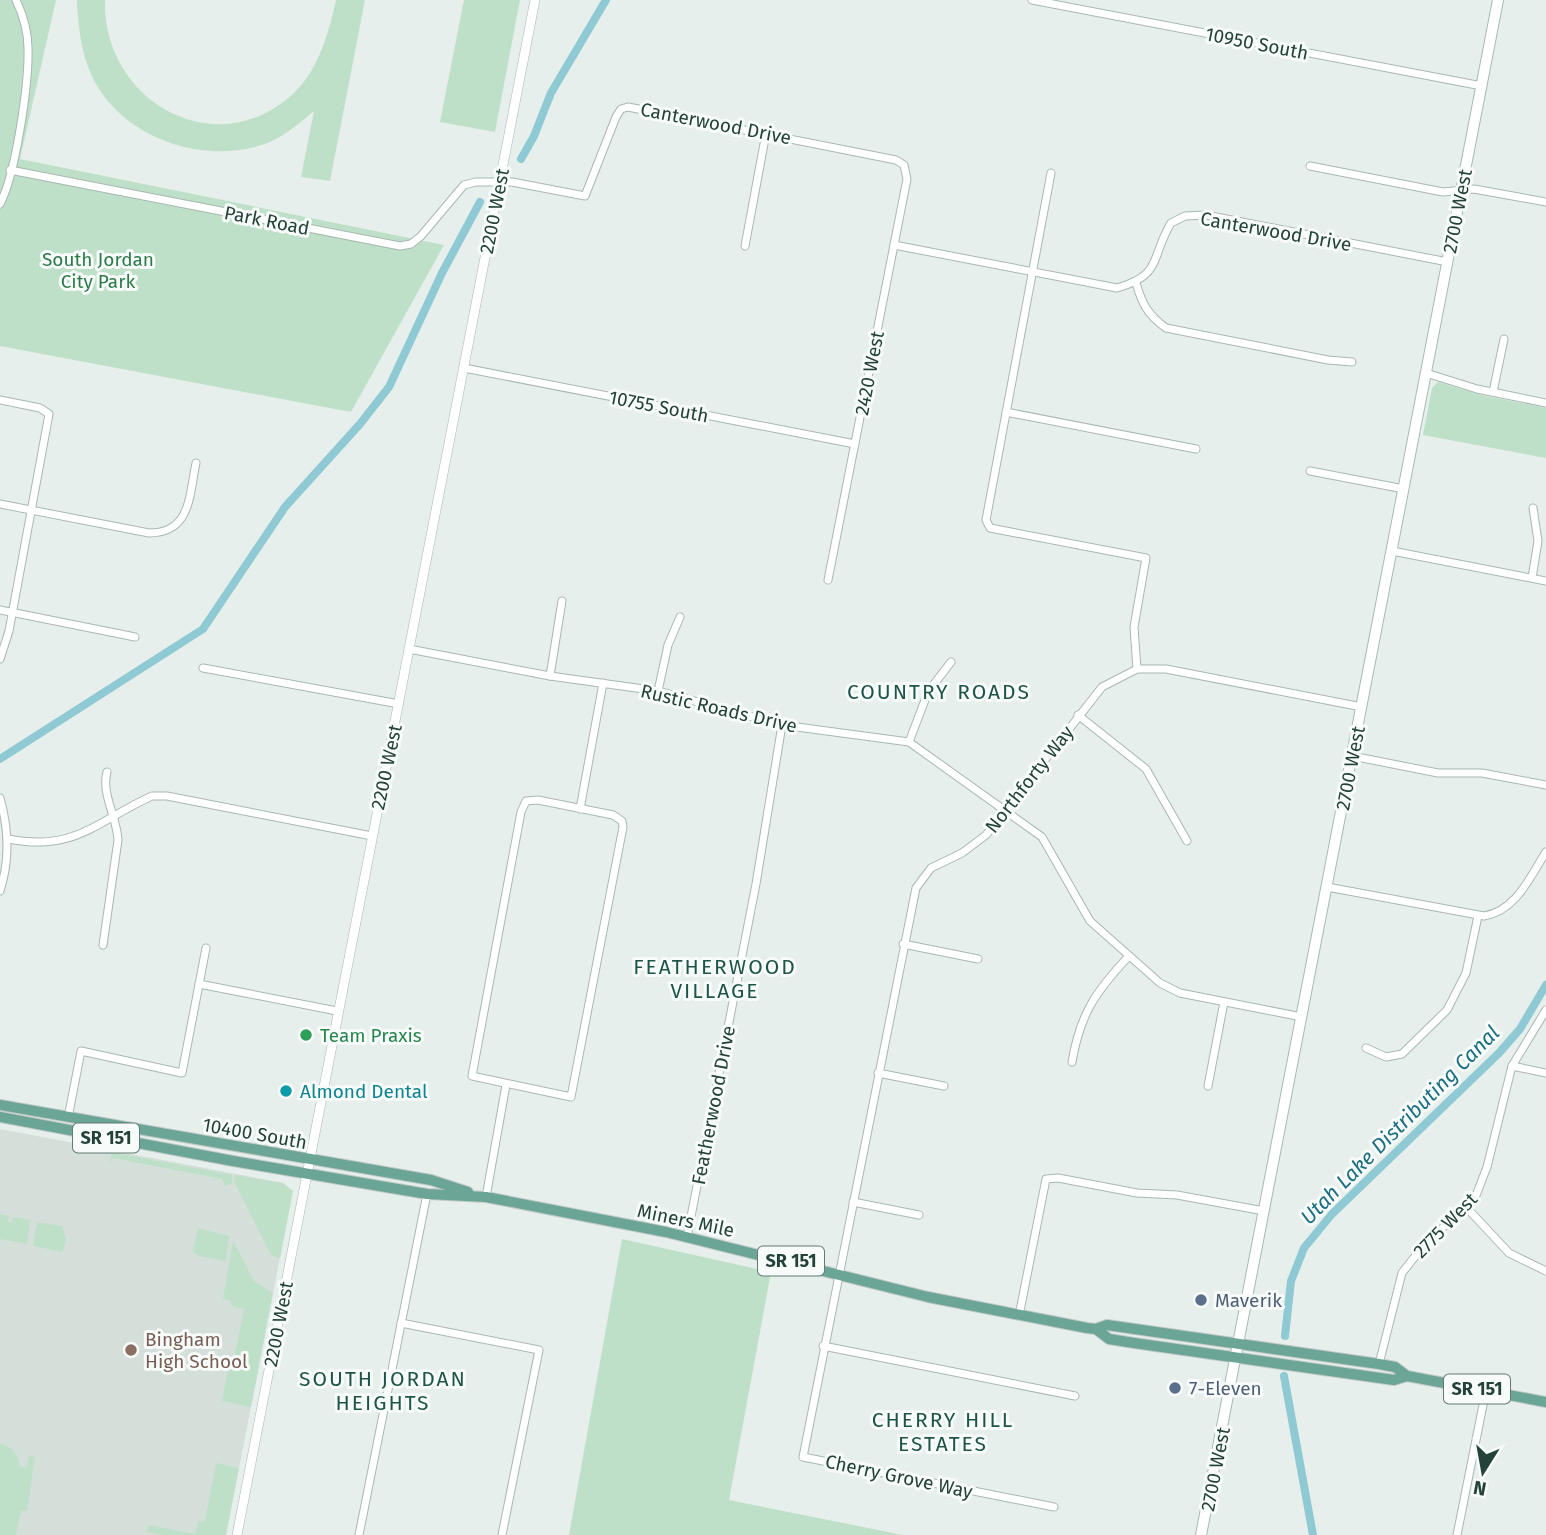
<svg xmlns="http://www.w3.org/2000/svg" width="1546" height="1535" viewBox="0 0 1546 1535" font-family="'Fira Sans',sans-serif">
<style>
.built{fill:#d4dfda}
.green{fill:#bfe0c8}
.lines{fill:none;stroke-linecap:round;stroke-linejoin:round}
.canal{stroke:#8ec9d4;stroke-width:8}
.minor-casing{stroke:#a8b8b2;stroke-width:9}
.tertiary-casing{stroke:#a8b8b2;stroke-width:10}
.secondary-casing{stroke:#a4bbb3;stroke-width:12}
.primary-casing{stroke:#c2cac8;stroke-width:12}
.minor{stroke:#fff;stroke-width:7}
.tertiary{stroke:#fff;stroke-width:9}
.secondary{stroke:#fff;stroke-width:10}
.primary{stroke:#6aa596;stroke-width:10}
.leisure-dot{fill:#2e9e5b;stroke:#f7fbf9;stroke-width:2.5}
.culture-dot{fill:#0f9aa8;stroke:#f7fbf9;stroke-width:2.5}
.service-dot{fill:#5c6f8a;stroke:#f7fbf9;stroke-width:2.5}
.education-dot{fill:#8d6e63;stroke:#f7fbf9;stroke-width:2.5}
.labels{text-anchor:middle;stroke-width:6;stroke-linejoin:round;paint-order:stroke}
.shield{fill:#f7fbf9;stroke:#637a73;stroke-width:2}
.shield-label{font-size:18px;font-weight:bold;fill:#24423a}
.street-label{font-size:19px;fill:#24423a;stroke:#f7fbf9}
.park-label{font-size:19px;fill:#2d7a4b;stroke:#f7fbf9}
.leisure-label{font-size:19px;fill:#27864d;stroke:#f7fbf9;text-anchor:start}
.culture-label{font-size:19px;fill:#0d838f;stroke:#f7fbf9;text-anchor:start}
.service-label{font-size:19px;fill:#4e5e75;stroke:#f7fbf9;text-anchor:start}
.education-label{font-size:19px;fill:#785e54;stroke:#f7fbf9;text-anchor:start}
.neighbourhood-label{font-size:21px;letter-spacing:2px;fill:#1f5548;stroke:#f7fbf9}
.water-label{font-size:21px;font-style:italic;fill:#1c6f80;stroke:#f7fbf9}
</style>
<rect width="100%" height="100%" fill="#e6efeb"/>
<path class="built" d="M 0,1129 L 283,1183 L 293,1191 L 226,1535 L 0,1535 Z"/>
<g class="green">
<path d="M 0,0 L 56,0 L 20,159 L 444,245 L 351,412 L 0,346 Z"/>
<path d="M 77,0 L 105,0 C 102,101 217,167 295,92 C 319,68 329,32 336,0 L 365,0 L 330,181 L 301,177 L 314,111 C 301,122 286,135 270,142 C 202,169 111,135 87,64 C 80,43 78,22 77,0 Z"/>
<path d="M 464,0 L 520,0 L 495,132 L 440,122 Z"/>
<path d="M 1438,382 L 1481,395 L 1546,408 L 1546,458 L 1423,435 L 1432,388 Z"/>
<path d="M 112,1152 L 232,1175 L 232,1183 L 225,1186 L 222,1179 L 113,1158 L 110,1164 Z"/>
<path d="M 235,1175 L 283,1183 L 293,1191 L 280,1258 L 271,1255 L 234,1181 Z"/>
<path d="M 0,1214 L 9,1216 L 8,1222 L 11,1223 L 13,1217 L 30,1220 L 27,1244 L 0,1239 Z"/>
<path d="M 37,1222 L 62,1226 L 66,1239 L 63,1252 L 33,1246 Z"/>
<path d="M 198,1228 L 229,1236 L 226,1261 L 199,1256 L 193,1251 Z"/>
<path d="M 622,1239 L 771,1272 L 729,1500 L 903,1535 L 569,1535 Z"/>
<path d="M 233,1241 L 254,1281 L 273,1293 L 251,1407 L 222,1401 L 228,1369 L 232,1369 L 244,1309 L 232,1306 L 230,1300 L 223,1299 Z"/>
<path d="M 0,1444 C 8,1445 21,1454 19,1466 L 27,1468 L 29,1456 L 35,1457 L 27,1511 L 21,1511 L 16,1535 L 0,1535 Z"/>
<path d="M 216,1463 L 239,1468 L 226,1535 L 161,1535 L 147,1532 L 148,1525 L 195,1534 L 198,1522 L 205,1521 Z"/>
</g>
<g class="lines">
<g class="canal">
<path d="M 521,159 L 534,136 L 551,93 L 606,0"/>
<path d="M 0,759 L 203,629 L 285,507 L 360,424 L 389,387 L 442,273 L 480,202"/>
<path d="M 1285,1336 L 1291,1281 L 1304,1248 L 1332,1214 L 1499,1053 L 1520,1029 L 1546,985"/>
<path d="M 1284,1376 L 1313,1535"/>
</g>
<defs>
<g id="minor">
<path d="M 1032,0 L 1482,86"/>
<path d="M 1310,166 L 1443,192 L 1474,189 L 1546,202"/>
<path d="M 10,170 L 400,246 L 411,244 L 421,236 L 464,185 L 476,182 L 512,182 L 585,196 L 616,117 L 621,109 L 628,107 L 896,160 L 904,165 L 907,179 L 828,580"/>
<path d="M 1051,173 L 986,520 L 990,528 L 1146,558 L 1134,627 L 1137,669"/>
<path d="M 0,204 C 16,173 29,83 28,48 C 28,31 23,15 16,0"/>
<path d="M 894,245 L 1117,288 C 1163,275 1150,258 1171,223 L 1185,216 L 1206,215 L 1448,262"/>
<path d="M 745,246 L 766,133"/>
<path d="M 1136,283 C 1142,304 1148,315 1166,328 L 1328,360 L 1352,362"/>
<path d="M 464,368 L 855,444"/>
<path d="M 1426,373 L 1477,389 L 1546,403"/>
<path d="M 1493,392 L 1504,339"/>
<path d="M 0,400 L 40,408 L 49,414 L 9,631 L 0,659"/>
<path d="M 1006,412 L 1196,449"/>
<path d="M 1310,471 L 1404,489"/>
<path d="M 0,504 L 149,533 C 191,533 189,496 196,463"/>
<path d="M 1392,551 L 1546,581"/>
<path d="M 1532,578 L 1538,541 L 1533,508"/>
<path d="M 0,610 L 135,637"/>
<path d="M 409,649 L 550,676 L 658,691 L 782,725 L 909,742 L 1042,837 L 1090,921 L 1160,983 L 1180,993 L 1302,1017"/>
<path d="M 203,668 L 399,704"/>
<path d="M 550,676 L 562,601"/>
<path d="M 658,691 L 668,645 L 680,617"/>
<path d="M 1078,715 L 1146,769 L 1187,841"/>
<path d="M 909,742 L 928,692 L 951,662"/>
<path d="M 1352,756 L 1438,773 L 1482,773 L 1546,785"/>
<path d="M 0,798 C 9,830 10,860 0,891"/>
<path d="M 538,800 L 613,815 L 622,821 L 623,827 L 571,1097 L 472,1076 L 521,812 L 526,801 Z"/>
<path d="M 580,809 L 603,683"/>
<path d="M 8,839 C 75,852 95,822 152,796 L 167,796 L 372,836"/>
<path d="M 1327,887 L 1484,916 C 1516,911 1530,877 1546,852"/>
<path d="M 903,944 L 978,959"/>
<path d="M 103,945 L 118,840 C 117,817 101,794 107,772"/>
<path d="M 199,984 L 337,1011"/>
<path d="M 1366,1048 L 1386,1057 L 1402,1054 L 1447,1010 L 1466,973 L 1478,916"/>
<path d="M 1072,1062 C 1080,1014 1096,991 1129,956"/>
<path d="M 1512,1066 L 1546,1073"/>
<path d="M 878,1073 L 944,1086"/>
<path d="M 1208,1086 L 1224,1002"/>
<path d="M 68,1118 L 81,1051 L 182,1073 L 206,948"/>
<path d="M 486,1197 L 506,1085"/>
<path d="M 853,1202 L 919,1215"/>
<path d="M 1467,1208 L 1509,1253 L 1546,1271"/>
<path d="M 687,1237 L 756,884 L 782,725"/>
<path d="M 1019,1316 L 1046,1179 L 1058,1178 L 1137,1193 L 1177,1195 L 1264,1211"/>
<path d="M 401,1323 L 539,1350 L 502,1535"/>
<path d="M 823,1346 L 1075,1396"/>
<path d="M 1379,1364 L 1402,1273 L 1424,1245 L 1475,1198 L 1487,1167 L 1512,1066 L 1546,1010"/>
<path d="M 1054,1507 L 803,1457 L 916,888 L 931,868 L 962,853 L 986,835 L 1102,687 L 1137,669 L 1166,669 L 1362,707"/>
<path d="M 359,1535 L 427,1194"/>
<path d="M 1457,1535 L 1486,1390"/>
</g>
<path id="tertiary" d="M 237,1535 L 535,0"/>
<path id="secondary" d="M 1201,1535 L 1498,0"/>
<g id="primary">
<path d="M 0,1105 L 431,1180 L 468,1192"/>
<path d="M 0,1117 L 233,1161 L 427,1194 L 486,1197 L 666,1232 L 928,1297 L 1087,1328 L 1096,1329 L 1107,1325 L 1379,1364 L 1395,1367 L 1407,1376 L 1546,1402"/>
<path d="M 1096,1329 L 1109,1339 L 1134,1343 L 1394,1380 L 1407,1376"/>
</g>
</defs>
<use href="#minor" class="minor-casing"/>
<use href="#tertiary" class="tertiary-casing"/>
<use href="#secondary" class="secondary-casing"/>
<use href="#primary" class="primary-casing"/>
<use href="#minor" class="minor"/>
<use href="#tertiary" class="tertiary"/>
<use href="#secondary" class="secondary"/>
<use href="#primary" class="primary"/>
</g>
<circle class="leisure-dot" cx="306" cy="1035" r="7"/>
<circle class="culture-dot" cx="286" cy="1091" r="7"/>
<g class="service-dot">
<circle cx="1201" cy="1300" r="7"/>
<circle cx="1175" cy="1388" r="7"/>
</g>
<circle class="education-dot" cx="131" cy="1350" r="7"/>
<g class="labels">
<g class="shield">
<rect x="73" y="1123.5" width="66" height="29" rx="5"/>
<rect x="758" y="1246.5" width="66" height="29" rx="5"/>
<rect x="1444" y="1374.5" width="66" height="29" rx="5"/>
</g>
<g class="shield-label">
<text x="106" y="1144">SR 151</text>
<text x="791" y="1267">SR 151</text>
<text x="1477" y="1395">SR 151</text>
</g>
<g class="street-label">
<text transform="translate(1257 43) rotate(11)" y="7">10950 South</text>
<text transform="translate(716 123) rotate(11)" y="7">Canterwood Drive</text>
<text transform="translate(494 211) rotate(-79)" y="7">2200 West</text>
<text transform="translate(1457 211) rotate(-79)" y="7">2700 West</text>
<text transform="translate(267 220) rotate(11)" y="7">Park Road</text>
<text transform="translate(1276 231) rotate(10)" y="7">Canterwood Drive</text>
<text transform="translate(869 373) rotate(-79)" y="7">2420 West</text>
<text transform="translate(659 406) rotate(11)" y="7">10755 South</text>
<text transform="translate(719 708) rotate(13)" y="7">Rustic Roads Drive</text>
<text transform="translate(386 767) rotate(-78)" y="7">2200 West</text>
<text transform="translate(1350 768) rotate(-79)" y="7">2700 West</text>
<text transform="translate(1029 779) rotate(-52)" y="7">Northforty Way</text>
<text transform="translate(713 1105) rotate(-79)" y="7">Featherwood Drive</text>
<text transform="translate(255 1133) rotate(10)" y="7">10400 South</text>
<text transform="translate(686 1220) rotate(12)" y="7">Miners Mile</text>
<text transform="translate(1445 1225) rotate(-46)" y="7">2775 West</text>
<text transform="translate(278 1324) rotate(-79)" y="7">2200 West</text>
<text transform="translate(1215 1469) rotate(-79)" y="7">2700 West</text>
<text transform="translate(899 1476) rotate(12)" y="7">Cherry Grove Way</text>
</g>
<g class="park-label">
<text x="98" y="266">South Jordan<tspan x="98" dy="22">City Park</tspan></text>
</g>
<g class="leisure-label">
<text x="320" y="1042">Team Praxis</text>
</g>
<g class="culture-label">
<text x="300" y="1098">Almond Dental</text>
</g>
<g class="service-label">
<text x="1215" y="1307">Maverik</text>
<text x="1189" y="1395">7-Eleven</text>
</g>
<g class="education-label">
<text x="145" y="1346">Bingham<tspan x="145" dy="22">High School</tspan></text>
</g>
<g class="neighbourhood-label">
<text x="939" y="699">COUNTRY ROADS</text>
<text x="715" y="974">FEATHERWOOD<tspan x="715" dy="24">VILLAGE</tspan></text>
<text x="383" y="1386">SOUTH JORDAN<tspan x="383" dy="24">HEIGHTS</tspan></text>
<text x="943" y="1427">CHERRY HILL<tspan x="943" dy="24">ESTATES</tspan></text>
</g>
<g class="water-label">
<text transform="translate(1400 1125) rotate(-45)" y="7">Utah Lake Distributing Canal</text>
</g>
</g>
<g transform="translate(1483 1472) rotate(191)" stroke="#f7fbf9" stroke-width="5" paint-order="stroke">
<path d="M0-5L12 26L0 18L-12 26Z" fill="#24423a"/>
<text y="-10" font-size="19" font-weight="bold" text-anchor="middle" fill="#24423a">N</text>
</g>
</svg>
